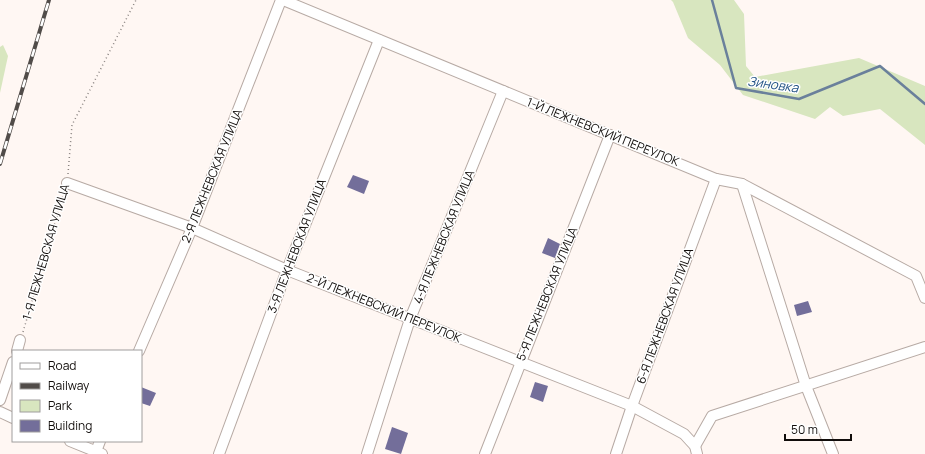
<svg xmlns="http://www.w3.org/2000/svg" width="925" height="454" viewBox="0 0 925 454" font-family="Manrope,sans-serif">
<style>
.green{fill:#d8e6bf}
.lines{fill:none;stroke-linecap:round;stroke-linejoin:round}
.stream{stroke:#6a809b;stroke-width:2.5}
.building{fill:#736e9a}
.street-casing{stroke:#b7aaa4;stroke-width:12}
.path{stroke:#8a8481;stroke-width:1.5;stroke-dasharray:1 3;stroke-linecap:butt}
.street{stroke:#fff;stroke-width:10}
.rail-casing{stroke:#514c49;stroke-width:4}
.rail{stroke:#fff;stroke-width:2.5;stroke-dasharray:8;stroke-linecap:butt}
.labels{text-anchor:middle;stroke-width:3;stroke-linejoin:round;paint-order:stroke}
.street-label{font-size:12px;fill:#110d0b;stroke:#fff}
.water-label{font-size:13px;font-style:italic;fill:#245486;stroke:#fff}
</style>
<rect width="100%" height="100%" fill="#fff7f3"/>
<g class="green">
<path d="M 671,0 L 734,0 L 744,14 L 746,66 L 755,77 L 859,58 L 925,86 L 925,145 L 880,109 L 843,116 L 830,107 L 815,119 L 743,95 L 720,65 L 688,38 L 673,2 Z"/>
<path d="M 3,45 L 8,56 L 0,93 L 0,47 Z"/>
</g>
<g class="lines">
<path class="stream" d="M 712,0 L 736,88 L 799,99 L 880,66 L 925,104"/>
</g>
<g class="building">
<path d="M 353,175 L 369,181 L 364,194 L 347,187 Z"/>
<path d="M 548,238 L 560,244 L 555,258 L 542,253 Z"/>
<path d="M 808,301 L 812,312 L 797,316 L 794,305 Z"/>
<path d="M 535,382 L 548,386 L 543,402 L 530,397 Z"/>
<path d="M 141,387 L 156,393 L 150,406 L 141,403 Z"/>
<path d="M 392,427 L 408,433 L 401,454 L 385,449 Z"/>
</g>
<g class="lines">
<defs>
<g id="street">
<path d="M 283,0 L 716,179 L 742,184 L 916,276 L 925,298"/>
<path d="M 67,183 L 192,228 L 287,270 L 632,406 L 684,434 L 695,446 L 697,454"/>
<path d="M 742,184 L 806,386 L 833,454"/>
<path d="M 17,351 L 20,340"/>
<path d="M 139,351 L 192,228 L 281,0"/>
<path d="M 0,400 L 13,362"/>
<path d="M 0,412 L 13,418"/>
<path d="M 70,441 L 102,454"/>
<path d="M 695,446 L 712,416 L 925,347"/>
<path d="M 95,454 L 100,441"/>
<path d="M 219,454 L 287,270 L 379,40"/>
<path d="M 367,454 L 410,319 L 503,91"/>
<path d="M 485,454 L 610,135"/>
<path d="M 616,454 L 632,406 L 716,179"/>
</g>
</defs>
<use href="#street" class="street-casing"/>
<g class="path">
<path d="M 68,174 L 72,125 L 136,0"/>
<path d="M 23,332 L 64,192"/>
</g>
<use href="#street" class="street"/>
<defs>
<path id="rail" d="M 0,164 L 49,0"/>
</defs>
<use href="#rail" class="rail-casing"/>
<use href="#rail" class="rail"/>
</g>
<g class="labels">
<g class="street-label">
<text transform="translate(603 132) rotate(22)" y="4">1-Й ЛЕЖНЕВСКИЙ ПЕРЕУЛОК</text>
<text transform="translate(212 176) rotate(-68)" y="4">2-Я ЛЕЖНЕВСКАЯ УЛИЦА</text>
<text transform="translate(444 237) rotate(-68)" y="4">4-Я ЛЕЖНЕВСКАЯ УЛИЦА</text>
<text transform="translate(297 246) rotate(-69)" y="4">3-Я ЛЕЖНЕВСКАЯ УЛИЦА</text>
<text transform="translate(46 252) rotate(-74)" y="4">1-Я ЛЕЖНЕВСКАЯ УЛИЦА</text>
<text transform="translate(547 294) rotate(-68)" y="4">5-Я ЛЕЖНЕВСКАЯ УЛИЦА</text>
<text transform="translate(384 308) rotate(22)" y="4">2-Й ЛЕЖНЕВСКИЙ ПЕРЕУЛОК</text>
<text transform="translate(665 316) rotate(-70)" y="4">6-Я ЛЕЖНЕВСКАЯ УЛИЦА</text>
</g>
<g class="water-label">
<text transform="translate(773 84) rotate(8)" y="5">Зиновка</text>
</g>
</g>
<rect x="12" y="350" width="130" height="92" fill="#ffffff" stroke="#a09e9d"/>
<rect x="20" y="363" width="20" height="6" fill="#ffffff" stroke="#a09e9d"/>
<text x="48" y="370" font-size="12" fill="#110d0b">Road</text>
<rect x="20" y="383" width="20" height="6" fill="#514c49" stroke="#a09e9d"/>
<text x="48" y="390" font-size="12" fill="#110d0b">Railway</text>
<rect x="20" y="400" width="20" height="12" fill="#d8e6bf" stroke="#a09e9d"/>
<text x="48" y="410" font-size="12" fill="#110d0b">Park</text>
<rect x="20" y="420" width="20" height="12" fill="#736e9a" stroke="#a09e9d"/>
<text x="48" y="430" font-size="12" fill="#110d0b">Building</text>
<path d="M785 434v6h66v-6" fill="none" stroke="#110d0b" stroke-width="2"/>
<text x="791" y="434" font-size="12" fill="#110d0b" stroke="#ffffff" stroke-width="3" paint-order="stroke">50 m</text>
</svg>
